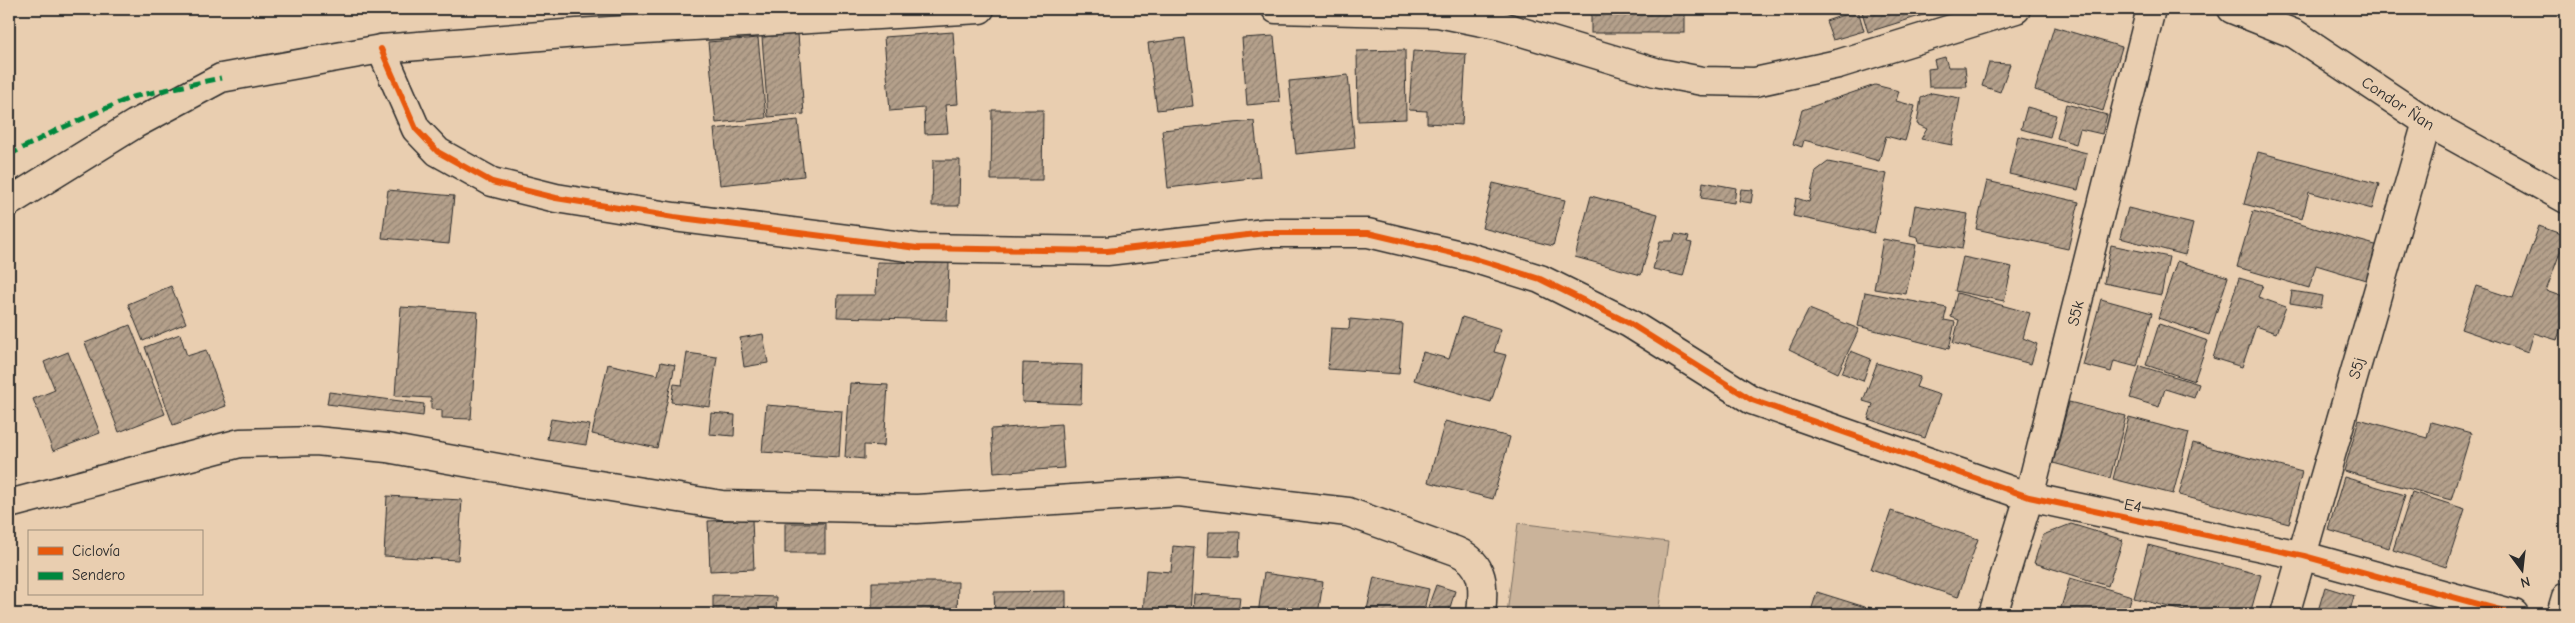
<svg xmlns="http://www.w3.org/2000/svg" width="2575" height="623" viewBox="0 0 2575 623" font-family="'Comic Neue',sans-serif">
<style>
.grass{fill:#cab39a;stroke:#7a6f62}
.building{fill:url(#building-hatch);stroke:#2b2b2b}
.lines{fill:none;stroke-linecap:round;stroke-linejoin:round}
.street-casing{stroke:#2b2b2b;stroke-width:31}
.street{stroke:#e9ceb0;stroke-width:28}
.quiet{stroke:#00873e;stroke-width:5;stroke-dasharray:10 5;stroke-linecap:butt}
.cycleway-casing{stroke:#e9ceb0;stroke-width:9}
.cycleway{stroke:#e8590c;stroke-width:6}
.labels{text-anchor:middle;stroke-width:4.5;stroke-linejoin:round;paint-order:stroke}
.street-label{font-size:16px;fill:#2b2b2b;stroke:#e9ceb0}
</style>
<defs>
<pattern id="building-hatch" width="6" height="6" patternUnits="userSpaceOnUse" patternTransform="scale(1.25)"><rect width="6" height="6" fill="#b4a08b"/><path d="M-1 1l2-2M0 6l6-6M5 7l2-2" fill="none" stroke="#938372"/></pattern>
</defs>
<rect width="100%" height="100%" fill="#e9ceb0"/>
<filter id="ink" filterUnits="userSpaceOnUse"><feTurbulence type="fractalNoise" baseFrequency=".02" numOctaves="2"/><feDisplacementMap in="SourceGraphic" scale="10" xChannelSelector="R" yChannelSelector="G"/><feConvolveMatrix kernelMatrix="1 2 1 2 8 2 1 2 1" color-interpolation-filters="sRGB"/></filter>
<g filter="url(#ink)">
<path class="grass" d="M 1518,523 L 1668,542 L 1658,614 L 1507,614 Z"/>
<g class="building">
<rect x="1591" y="9" width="94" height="24"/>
<path d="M 1873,9 L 1935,9 L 1936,11 L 1868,32 L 1862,12 Z"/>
<path d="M 1858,10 L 1864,31 L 1833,40 L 1826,21 Z"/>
<path d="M 2054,27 L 2122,47 L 2103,111 L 2035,90 Z"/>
<path d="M 953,32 L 958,104 L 945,105 L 948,133 L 925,134 L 924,108 L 890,111 L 884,37 Z"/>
<path d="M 798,34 L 804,114 L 768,117 L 762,37 Z"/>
<path d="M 1274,36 L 1280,102 L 1247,105 L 1242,38 Z"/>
<path d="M 758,38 L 766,118 L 716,123 L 708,42 Z"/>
<path d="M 1185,38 L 1193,106 L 1157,110 L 1148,43 Z"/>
<path d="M 1405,50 L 1406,119 L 1358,121 L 1357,51 Z"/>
<path d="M 1413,51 L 1466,54 L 1462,125 L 1427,123 L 1427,111 L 1409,110 Z"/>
<path d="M 1945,57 L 1948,67 L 1965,67 L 1967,87 L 1929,87 L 1928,69 L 1936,68 L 1934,60 Z"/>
<path d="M 1989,63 L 2010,64 L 2000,92 L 1982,86 Z"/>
<path d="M 1348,75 L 1355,148 L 1296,154 L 1289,81 Z"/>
<path d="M 1875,85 L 1899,91 L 1896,101 L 1915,106 L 1905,141 L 1886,136 L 1879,161 L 1804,140 L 1802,147 L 1793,144 L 1802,110 Z"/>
<path d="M 1932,93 L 1960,98 L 1952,145 L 1921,139 L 1927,129 L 1917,124 L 1921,98 Z"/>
<path d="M 2066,104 L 2107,115 L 2102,134 L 2080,129 L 2076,144 L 2057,138 Z"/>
<path d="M 2027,107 L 2056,115 L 2050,137 L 2021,129 Z"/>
<path d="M 992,110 L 1043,110 L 1042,180 L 991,180 Z"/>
<path d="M 798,120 L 804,176 L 720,185 L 714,129 Z"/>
<path d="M 1254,121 L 1260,177 L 1168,188 L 1162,130 Z"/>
<path d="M 2018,136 L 2087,153 L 2078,190 L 2009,174 Z"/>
<path d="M 2258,152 L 2379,184 L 2372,209 L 2309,192 L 2302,219 L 2244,204 Z"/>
<path d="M 933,160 L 960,160 L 959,206 L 932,206 Z"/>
<path d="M 1828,162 L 1887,174 L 1874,233 L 1793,216 L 1796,198 L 1809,202 L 1816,171 Z"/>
<path d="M 1987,181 L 2079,202 L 2068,249 L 1976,229 Z"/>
<path d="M 1703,182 L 1736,188 L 1734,203 L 1701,198 Z"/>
<path d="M 1493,183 L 1565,200 L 1553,246 L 1482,228 Z"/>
<path d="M 1741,189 L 1753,190 L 1751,203 L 1739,201 Z"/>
<path d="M 388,190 L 454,196 L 449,244 L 382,238 Z"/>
<path d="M 1591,196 L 1658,214 L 1641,275 L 1575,257 Z"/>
<path d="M 1915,205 L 1968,214 L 1962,249 L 1919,242 L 1918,237 L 1910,235 Z"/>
<path d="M 2128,208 L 2193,224 L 2185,255 L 2120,238 Z"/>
<path d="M 2253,211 L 2379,246 L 2369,281 L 2316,265 L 2309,288 L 2237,267 Z"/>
<path d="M 2539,226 L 2566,236 L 2546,291 L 2566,298 L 2566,313 L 2557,340 L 2534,333 L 2528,352 L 2461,329 L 2476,286 L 2513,298 Z"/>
<path d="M 1675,234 L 1689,237 L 1687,242 L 1692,243 L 1683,276 L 1653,269 L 1660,241 L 1673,241 Z"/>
<path d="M 1883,239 L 1916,245 L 1906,294 L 1874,289 Z"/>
<path d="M 2111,245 L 2169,257 L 2161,295 L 2104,283 Z"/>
<path d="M 1963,257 L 2012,267 L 2004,301 L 1955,291 Z"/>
<path d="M 2177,261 L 2228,277 L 2209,335 L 2158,318 Z"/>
<path d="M 877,262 L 949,263 L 947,320 L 837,317 L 838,295 L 876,295 Z"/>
<path d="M 2239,278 L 2263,285 L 2258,297 L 2286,307 L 2276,333 L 2256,326 L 2242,367 L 2213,358 Z"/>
<path d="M 171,286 L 186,323 L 143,341 L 128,304 Z"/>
<path d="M 2292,291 L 2323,296 L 2321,308 L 2290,303 Z"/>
<path d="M 1865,292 L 1947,308 L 1944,320 L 1955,322 L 1949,349 L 1858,326 Z"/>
<path d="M 1957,293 L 2030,313 L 2023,338 L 2037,344 L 2031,364 L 1953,343 L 1959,320 L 1951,317 Z"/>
<path d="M 2101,299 L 2152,313 L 2137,367 L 2114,361 L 2111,372 L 2083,365 Z"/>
<path d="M 401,307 L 478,312 L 471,419 L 442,418 L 442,410 L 431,409 L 431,398 L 395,396 Z"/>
<path d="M 1809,309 L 1859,329 L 1838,373 L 1789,349 Z"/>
<path d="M 1462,317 L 1501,329 L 1494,352 L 1506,355 L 1491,402 L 1414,380 L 1423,352 L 1449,359 Z"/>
<path d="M 1350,319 L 1403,324 L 1399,374 L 1328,369 L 1331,328 L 1349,329 Z"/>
<path d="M 2159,324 L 2208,341 L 2194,381 L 2146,365 Z"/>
<path d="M 130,325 L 165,414 L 119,432 L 85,343 Z"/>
<path d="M 180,334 L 187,356 L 206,350 L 226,406 L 173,425 L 145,347 Z"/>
<path d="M 763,334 L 768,363 L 744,367 L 740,338 Z"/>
<path d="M 1851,351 L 1871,359 L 1863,381 L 1842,373 Z"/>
<path d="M 68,352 L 100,433 L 53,451 L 33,399 L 55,390 L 44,362 Z"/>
<path d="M 687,353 L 717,357 L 710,407 L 671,402 L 674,384 L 682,385 Z"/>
<path d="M 661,362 L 675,365 L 657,448 L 592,434 L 608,364 L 658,375 Z"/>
<path d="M 1023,363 L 1082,365 L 1081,404 L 1022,402 Z"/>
<path d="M 1877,363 L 1920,377 L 1916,387 L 1940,395 L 1925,438 L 1868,419 L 1873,404 L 1863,401 Z"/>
<path d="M 2140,366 L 2199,384 L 2194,398 L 2165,389 L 2159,407 L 2130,398 Z"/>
<path d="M 850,383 L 888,385 L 884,446 L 864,445 L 864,459 L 845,457 Z"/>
<path d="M 329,392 L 424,404 L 423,416 L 327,404 Z"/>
<path d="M 2069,402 L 2126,416 L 2110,478 L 2053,463 Z"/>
<path d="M 766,405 L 842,411 L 839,457 L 762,452 Z"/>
<path d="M 711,413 L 735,415 L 734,436 L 709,434 Z"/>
<path d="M 2129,417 L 2189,433 L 2173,494 L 2113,479 Z"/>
<path d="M 551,419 L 590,425 L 586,445 L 547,439 Z"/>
<path d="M 2359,419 L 2427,438 L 2431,422 L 2471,433 L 2451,500 L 2344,471 Z"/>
<path d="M 1445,421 L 1510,437 L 1493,499 L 1428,482 Z"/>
<path d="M 1061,424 L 1064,468 L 994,473 L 991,429 Z"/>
<path d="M 2193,443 L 2302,472 L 2289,524 L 2179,495 Z"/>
<path d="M 2344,477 L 2405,495 L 2389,548 L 2328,530 Z"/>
<path d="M 2412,492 L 2465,509 L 2446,567 L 2393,550 Z"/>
<path d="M 387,496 L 462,500 L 458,560 L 384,556 Z"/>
<path d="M 1891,511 L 1978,539 L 1958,597 L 1871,569 Z"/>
<path d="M 752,519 L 754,569 L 710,571 L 708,521 Z"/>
<rect x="785" y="523" width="40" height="30"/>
<path d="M 2071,524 L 2123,540 L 2108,586 L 2034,563 L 2043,535 Z"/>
<path d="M 1209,532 L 1240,532 L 1239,557 L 1208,556 Z"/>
<path d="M 2148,545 L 2261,575 L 2250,614 L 2196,614 L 2134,598 Z"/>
<path d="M 1173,546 L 1194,548 L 1190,614 L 1143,614 L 1146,570 L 1171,572 Z"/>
<path d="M 1264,573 L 1323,582 L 1318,614 L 1258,614 Z"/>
<path d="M 1374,577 L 1429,589 L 1423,614 L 1366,614 Z"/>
<path d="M 2070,578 L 2132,596 L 2126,614 L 2059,614 Z"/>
<path d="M 872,582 L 958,582 L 957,614 L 872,614 Z"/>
<path d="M 1436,585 L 1455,591 L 1448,614 L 1428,607 Z"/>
<path d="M 2325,587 L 2354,596 L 2349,614 L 2317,614 Z"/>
<path d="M 1066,591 L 1066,614 L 995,614 L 994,592 Z"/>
<path d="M 1817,592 L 1865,607 L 1863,614 L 1810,614 Z"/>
<path d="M 1194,594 L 1240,597 L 1238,614 L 1193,614 Z"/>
<path d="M 713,595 L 777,597 L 776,614 L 713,614 Z"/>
<path d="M 1868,607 L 1892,614 L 1866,614 Z"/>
<path d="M 1768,609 L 1785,614 L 1766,614 Z"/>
</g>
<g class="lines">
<defs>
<g id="street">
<path d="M 1276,9 L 1438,13 L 1502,26 L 1655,72 L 1702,81 L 1755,82 L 1838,64 L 2016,9"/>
<path id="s1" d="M 2232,9 L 2295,34 L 2427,122 L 2566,199"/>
<path d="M 381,49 L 416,129 L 438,152 L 492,182 L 556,198 L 674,217 L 917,248 L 1107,251 L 1265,233 L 1368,233 L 1469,257 L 1540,279 L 1629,323 L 1752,400 L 2029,497 L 2304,556 L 2514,614"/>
<path d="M 9,202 L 135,124 L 221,78 L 381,49 L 577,33 L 980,9"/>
<path d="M 9,504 L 240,443 L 316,441 L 387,448 L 531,474 L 722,505 L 917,509 L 1179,492 L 1348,512 L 1456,551 C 1485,563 1484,587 1481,614"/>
<path id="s2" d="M 1993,614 L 2029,497 L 2151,9"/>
<path id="s3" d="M 2285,614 L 2427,122"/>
<path d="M 2561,614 L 2566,597"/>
</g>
</defs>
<use href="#street" class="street-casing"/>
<use href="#street" class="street"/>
<path class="quiet" d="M 9,155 L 55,131 L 132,97 L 221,78"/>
<defs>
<path id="cycleway" d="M 381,49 L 416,129 L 438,152 L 492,182 L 556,198 L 674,217 L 917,248 L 1107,251 L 1265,233 L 1368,233 L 1469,257 L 1540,279 L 1629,323 L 1752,400 L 2029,497 L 2304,556 L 2514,614"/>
</defs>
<use href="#cycleway" class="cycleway-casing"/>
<use href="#cycleway" class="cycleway"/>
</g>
</g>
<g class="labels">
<g class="street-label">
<text dy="6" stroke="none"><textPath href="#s1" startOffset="192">Condor Ñan</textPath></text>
<text dy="6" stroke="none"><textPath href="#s2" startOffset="312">S5k</textPath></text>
<text dy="6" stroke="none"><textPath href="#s3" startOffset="256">S5j</textPath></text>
<text transform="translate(2133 505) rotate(12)" y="6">E4</text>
</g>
</g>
<rect width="2575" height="623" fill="none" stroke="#e9ceb0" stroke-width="30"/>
<rect x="15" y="15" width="2545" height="593" fill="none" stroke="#2b2b2b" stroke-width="2" filter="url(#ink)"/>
<rect x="28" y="530" width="175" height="65" fill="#e9ceb0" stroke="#9d8d7b"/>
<rect x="38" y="547" width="25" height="8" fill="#e8590c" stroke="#9d8d7b"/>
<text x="72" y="556" font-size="15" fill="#2b2b2b">Ciclovía</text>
<rect x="38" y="572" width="25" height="8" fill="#00873e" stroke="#9d8d7b"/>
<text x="72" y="580" font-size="15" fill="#2b2b2b">Sendero</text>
<g transform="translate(2522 570) rotate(165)" stroke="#e9ceb0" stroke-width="4" paint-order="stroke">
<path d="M0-4L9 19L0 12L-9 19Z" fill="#2b2b2b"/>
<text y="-8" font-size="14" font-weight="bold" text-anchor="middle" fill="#2b2b2b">N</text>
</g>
</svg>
